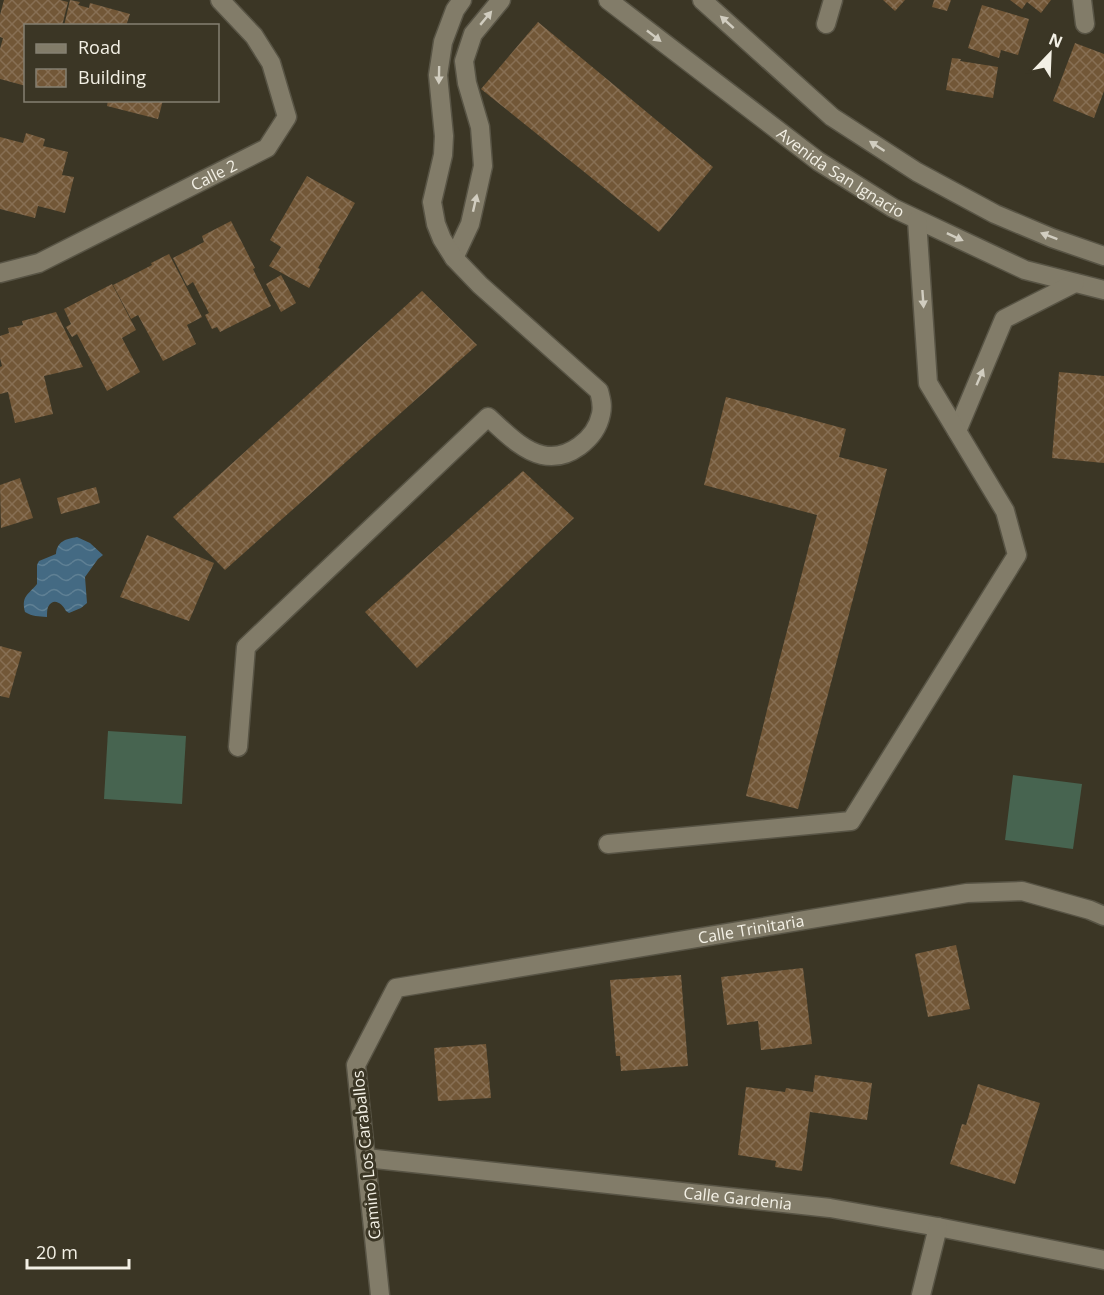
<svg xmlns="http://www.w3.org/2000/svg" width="1104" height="1295" viewBox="0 0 1104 1295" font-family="'Open Sans',sans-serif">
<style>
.pitch{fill:#476450}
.water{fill:url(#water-waves)}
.building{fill:url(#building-cross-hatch)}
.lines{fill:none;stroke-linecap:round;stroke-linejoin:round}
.minor-casing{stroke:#585445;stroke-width:21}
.minor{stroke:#827c69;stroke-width:18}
.oneway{fill:#d1cdc0}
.labels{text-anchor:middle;stroke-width:6;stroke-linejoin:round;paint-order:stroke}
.street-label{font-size:16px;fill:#f3f0e5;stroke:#3b3625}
</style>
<defs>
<pattern id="water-waves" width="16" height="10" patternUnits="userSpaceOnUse" patternTransform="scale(1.5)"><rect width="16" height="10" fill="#446a83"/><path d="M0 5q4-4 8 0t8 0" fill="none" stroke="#5f8094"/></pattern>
<pattern id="building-cross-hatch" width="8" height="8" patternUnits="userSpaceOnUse" patternTransform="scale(1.5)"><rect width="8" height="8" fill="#725737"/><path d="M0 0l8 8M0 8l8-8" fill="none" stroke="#876f54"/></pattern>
</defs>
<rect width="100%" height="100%" fill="#3b3625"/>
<g class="pitch">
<path d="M 108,731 L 186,736 L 182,804 L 104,799 Z"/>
<path d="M 1013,775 L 1082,784 L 1073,849 L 1005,840 Z"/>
</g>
<path class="water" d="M 77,537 L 90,543 L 103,555 L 98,559 L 85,577 L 87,603 L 81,608 L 69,613 L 66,611 C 63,605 54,596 48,607 C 47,610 47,613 47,617 C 38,616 33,617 25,612 C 21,596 28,595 37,584 L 37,565 L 39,561 L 56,554 C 57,541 66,539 77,537 Z"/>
<g class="building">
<path d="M 4,0 L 60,0 L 68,2 L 62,26 L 26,26 L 26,86 L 0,79 L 0,49 L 3,38 L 0,37 L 0,15 Z"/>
<path d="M 70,0 L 80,2 L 78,5 L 89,8 L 90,3 L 130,14 L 126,26 L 64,26 Z"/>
<path d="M 883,0 L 905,0 L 895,11 Z"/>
<path d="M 934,0 L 951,0 L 947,11 L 932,7 Z"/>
<path d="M 1010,0 L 1051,0 L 1041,13 L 1027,2 L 1022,9 Z"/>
<path d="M 982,5 L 1029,19 L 1018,55 L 1001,50 L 999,58 L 968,48 Z"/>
<path d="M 538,22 L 713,167 L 659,232 L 481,89 Z"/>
<path d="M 1075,43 L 1104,54 L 1104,91 L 1094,118 L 1053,101 Z"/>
<path d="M 952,58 L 961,59 L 960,61 L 998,67 L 993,98 L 946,90 Z"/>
<path d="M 108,100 L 163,100 L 158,119 L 107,106 Z"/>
<path d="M 26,133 L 45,139 L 43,146 L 68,152 L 62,175 L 74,177 L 65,213 L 38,206 L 35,218 L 0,209 L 0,137 L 23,143 Z"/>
<path d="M 307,176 L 355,203 L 318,268 L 320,269 L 309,288 L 269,266 L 281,247 L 270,240 Z"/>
<path d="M 231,221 L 255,268 L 253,269 L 271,306 L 220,332 L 217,327 L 212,329 L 205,315 L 209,313 L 193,282 L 187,286 L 173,258 L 204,242 L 202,236 Z"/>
<path d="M 169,254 L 202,317 L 187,325 L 196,344 L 163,361 L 138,315 L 131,319 L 113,285 L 152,265 L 151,263 Z"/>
<path d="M 281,275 L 296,303 L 281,312 L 266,284 Z"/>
<path d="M 112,284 L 136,330 L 122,338 L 140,372 L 107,391 L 77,334 L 72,337 L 66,327 L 71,324 L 64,309 Z"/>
<path d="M 422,291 L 477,345 L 225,570 L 173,517 Z"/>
<path d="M 56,312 L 83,367 L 44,376 L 53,414 L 15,423 L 8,392 L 0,394 L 0,367 L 2,366 L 0,358 L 0,336 L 9,333 L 8,328 L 23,325 L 22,321 Z"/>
<path d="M 1059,372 L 1104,376 L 1104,463 L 1052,458 Z"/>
<path d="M 726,397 L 846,429 L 839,457 L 887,469 L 798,809 L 746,796 L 776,673 L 817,515 L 704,485 Z"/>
<path d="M 523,471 L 574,518 L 417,668 L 365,612 Z"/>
<path d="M 20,478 L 33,518 L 1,528 L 0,485 Z"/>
<path d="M 96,487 L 100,503 L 61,514 L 57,498 Z"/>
<path d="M 147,535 L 214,563 L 189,621 L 120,597 Z"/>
<path d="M 0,646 L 22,652 L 9,698 L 0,696 Z"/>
<path d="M 956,945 L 970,1009 L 928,1017 L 915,954 Z"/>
<path d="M 803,968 L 812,1044 L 761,1050 L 758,1021 L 727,1025 L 721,977 Z"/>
<path d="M 681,975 L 688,1066 L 621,1071 L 620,1056 L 616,1056 L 610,980 Z"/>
<path d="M 486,1044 L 491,1098 L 438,1101 L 434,1048 Z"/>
<path d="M 815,1075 L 872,1083 L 867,1120 L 810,1112 L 802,1171 L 775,1167 L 776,1161 L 738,1155 L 746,1087 L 785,1092 L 786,1088 L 813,1092 Z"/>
<path d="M 978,1084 L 1040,1103 L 1015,1184 L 950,1164 L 962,1124 L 966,1125 Z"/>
</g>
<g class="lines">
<defs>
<g id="minor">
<path id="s1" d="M 608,0 L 818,161 L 893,208 L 1025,270 L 1104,290"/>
<path d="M 702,0 L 832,117 L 917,172 L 995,214 L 1052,238 L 1104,256"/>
<path d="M 1082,0 L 1085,24"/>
<path d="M 826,24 L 833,0"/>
<path d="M 454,258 L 470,224 L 483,166 L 480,127 L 467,83 L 464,61 L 473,34 L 501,0"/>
<path id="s2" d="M 0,273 L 39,263 L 267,148 L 287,117 L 271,63 L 254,36 L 220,0"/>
<path d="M 957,431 L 1004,319 L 1075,283"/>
<path d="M 238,747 L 246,647 L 488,417 C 504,431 521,450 542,455 C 568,461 596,439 601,414 C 603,405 601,399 599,391 L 480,285 L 454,258 L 442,239 L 436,224 L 432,202 L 443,155 L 444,136 L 438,75 L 443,42 L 455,10 L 462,0"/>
<path d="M 608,844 L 851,821 L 1017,555 L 1005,511 L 928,383 L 917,220"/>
<path id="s3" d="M 366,1158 L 830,1208 L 938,1227 L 1104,1260"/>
<path id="s4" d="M 380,1295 L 356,1065 L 396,988 L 967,893 L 1022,891 L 1090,910 L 1104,916"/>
<path d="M 921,1295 L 938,1227"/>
</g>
</defs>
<use href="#minor" class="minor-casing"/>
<use href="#minor" class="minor"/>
</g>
<defs><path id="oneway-solid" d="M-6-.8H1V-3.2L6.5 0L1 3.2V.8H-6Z" transform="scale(1.5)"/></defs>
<g class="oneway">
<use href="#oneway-solid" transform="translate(486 18) rotate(-50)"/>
<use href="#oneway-solid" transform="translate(727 22) rotate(-138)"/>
<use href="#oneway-solid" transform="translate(654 36) rotate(38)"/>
<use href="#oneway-solid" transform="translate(439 75) rotate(91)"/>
<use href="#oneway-solid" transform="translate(877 146) rotate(-147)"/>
<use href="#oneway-solid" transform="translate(475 203) rotate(-77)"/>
<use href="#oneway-solid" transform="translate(1049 236) rotate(-159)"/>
<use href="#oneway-solid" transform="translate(955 237) rotate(25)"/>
<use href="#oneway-solid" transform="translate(923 299) rotate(86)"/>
<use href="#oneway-solid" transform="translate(980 377) rotate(-67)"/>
</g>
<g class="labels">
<g class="street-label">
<text dy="6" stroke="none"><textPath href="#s1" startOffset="290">Avenida San Ignacio</textPath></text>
<text dy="6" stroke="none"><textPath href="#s2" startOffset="236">Calle 2</textPath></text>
<text dy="6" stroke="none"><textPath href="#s4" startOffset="678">Calle Trinitaria</textPath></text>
<text transform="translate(366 1155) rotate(-96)" y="6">Camino Los Caraballos</text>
<text dy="6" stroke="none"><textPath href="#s3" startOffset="374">Calle Gardenia</textPath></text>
</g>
</g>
<rect x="24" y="24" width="195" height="78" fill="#3b3625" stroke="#858072" stroke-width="1.5"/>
<rect x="36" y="44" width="30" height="9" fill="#827c69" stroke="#858072" stroke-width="1.5"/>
<text x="78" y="54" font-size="18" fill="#f3f0e5">Road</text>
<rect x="36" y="69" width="30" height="18" fill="url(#building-cross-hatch)" stroke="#858072" stroke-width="1.5"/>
<text x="78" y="84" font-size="18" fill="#f3f0e5">Building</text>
<g transform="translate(1050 54) rotate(23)" stroke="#3b3625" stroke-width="4.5" paint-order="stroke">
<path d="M0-4.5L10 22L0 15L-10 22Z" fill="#f3f0e5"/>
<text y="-9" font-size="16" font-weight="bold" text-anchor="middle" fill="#f3f0e5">N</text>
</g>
<path d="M27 1259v9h102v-9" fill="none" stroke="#f3f0e5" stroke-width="3"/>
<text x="36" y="1259" font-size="18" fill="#f3f0e5" stroke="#3b3625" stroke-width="4.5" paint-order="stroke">20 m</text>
</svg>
